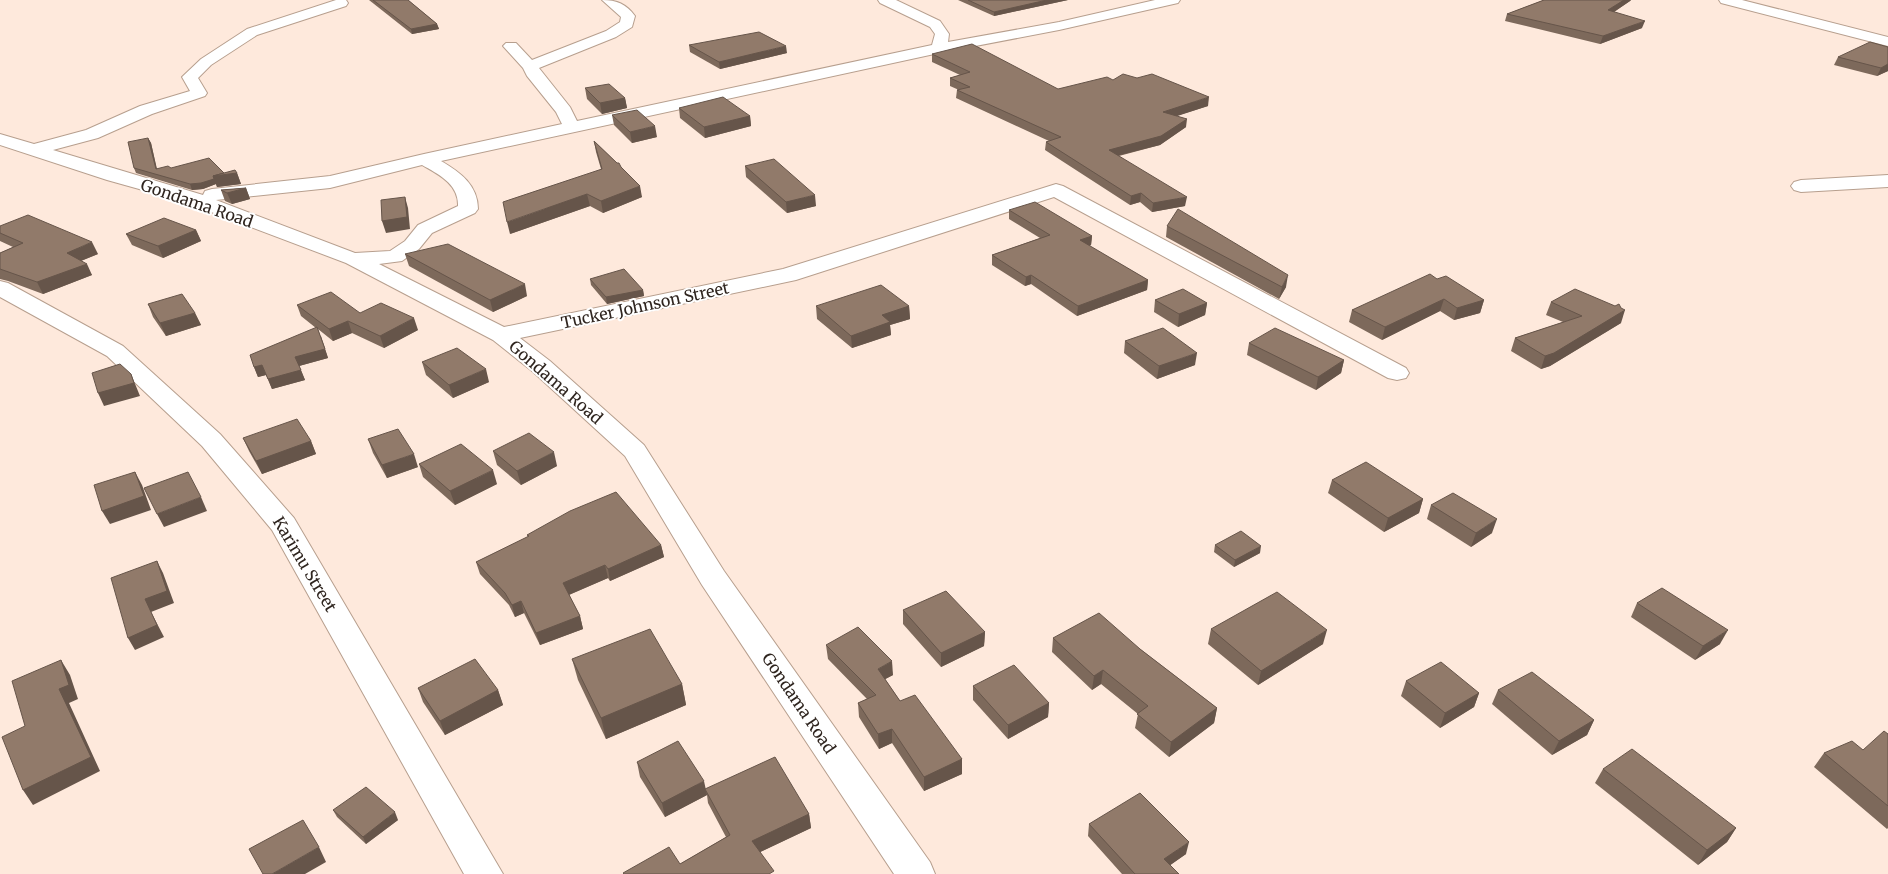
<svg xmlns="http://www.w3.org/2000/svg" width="1888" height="874" viewBox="0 0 1888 874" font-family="Merriweather,serif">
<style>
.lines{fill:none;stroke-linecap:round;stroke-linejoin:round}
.minor-casing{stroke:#b79f8e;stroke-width:2}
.minor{fill:#fff;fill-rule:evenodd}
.wall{fill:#7d695b}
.shaded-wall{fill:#66554a}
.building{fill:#917a6a;stroke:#66554a}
.labels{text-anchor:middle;stroke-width:4;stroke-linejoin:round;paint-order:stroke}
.street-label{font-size:16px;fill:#2f251f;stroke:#fff}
</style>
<rect width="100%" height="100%" fill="#fee9dc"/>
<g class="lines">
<defs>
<g id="minor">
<path d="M 336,0 L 346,0 L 348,3 L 346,6 L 257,35 L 211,65 L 198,78 L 207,93 L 205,96 L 152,114 L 98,138 L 53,150 L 203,195 L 205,191 L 212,189 L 330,176 L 424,154 L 562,124 L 556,112 L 527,76 L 523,68 L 503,46 L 506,43 L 516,43 L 532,60 L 606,31 L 620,22 L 621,17 L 602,0 C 617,0 626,4 635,16 L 632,27 L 616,37 L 539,68 L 570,107 L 577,121 L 932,45 L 935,34 L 930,27 L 880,3 L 878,0 L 896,0 L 940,21 L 949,34 L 948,42 L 1059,22 L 1155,0 L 1180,0 L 1178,3 L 1059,30 L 939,53 L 441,161 C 460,172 478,185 478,209 L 475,213 L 432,233 L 419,249 L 402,261 L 379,264 L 504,327 L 783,269 L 1056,184 L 1063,186 L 1406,368 L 1409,373 L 1406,378 L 1397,380 L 1388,378 L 1054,197 L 796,280 L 520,338 L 550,361 L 644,445 L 724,571 L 930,862 L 935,874 L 894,874 L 702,585 L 625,456 L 532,371 L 493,340 L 346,263 L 182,201 L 107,180 L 0,145 L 0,134 L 34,144 L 86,130 L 140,106 L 190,91 L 182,77 L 201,59 L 247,29 ZM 422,165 C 438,174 459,184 458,206 L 418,225 L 405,241 L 390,251 L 355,253 L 216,200 L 330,188 Z"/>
<path d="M 1719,0 L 1742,0 L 1888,37 L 1888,46 L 1721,3 Z"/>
<path d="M 1888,175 L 1888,187 L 1801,192 L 1794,190 L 1791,186 L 1794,182 L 1801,180 Z"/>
<path d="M 0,281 L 8,283 L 123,346 L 220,434 L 294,518 L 503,874 L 464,874 L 272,530 L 202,446 L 107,356 L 0,297 Z"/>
</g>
</defs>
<use href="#minor" class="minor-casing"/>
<use href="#minor" class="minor"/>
</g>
<g class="wall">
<path d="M 369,0 L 408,0 L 437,24 L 439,29 L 412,34 Z"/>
<path d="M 958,0 L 1068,0 L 994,16 Z"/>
<path d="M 1544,0 L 1631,0 L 1630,1 L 1614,12 L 1642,28 L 1600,44 L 1505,21 L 1507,14 Z"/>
<path d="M 689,45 L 787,53 L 720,69 L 690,52 Z"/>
<path d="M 1888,47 L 1888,71 L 1877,76 L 1834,65 L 1838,57 Z"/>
<path d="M 932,54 L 1058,89 L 1113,80 L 1208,106 L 1176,116 L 1186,127 L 1160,145 L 1119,156 L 1185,206 L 1152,212 L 1140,202 L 1130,205 L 1045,150 L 1046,142 L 1049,141 L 956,98 L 957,90 L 959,90 L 950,86 L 950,78 L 960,75 L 932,62 Z"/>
<path d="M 585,88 L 625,98 L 627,108 L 602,114 L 587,99 Z"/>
<path d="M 679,108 L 750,116 L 751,126 L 705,138 L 680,118 Z"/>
<path d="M 612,115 L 657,137 L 632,143 L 614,125 Z"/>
<path d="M 148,138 L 151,143 L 157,169 L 171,168 L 224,173 L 237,173 L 241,184 L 217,187 L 216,184 L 203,189 L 192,190 L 136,173 L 134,168 Z"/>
<path d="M 594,141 L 621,167 L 642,197 L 603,213 L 590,206 L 510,234 L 601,169 L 596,152 Z"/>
<path d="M 745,166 L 816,206 L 787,213 L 746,177 Z"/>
<path d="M 246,188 L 250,199 L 232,204 L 225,201 L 221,190 Z"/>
<path d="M 1009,210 L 1092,236 L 1091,245 L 1089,246 L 1148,280 L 1147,290 L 1077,316 L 1031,284 L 1025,286 L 992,265 L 992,255 L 1040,238 L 1009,219 Z"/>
<path d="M 0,226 L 98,254 L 81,261 L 92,275 L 43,294 L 8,281 L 0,279 L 0,253 L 13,247 L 0,241 Z"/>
<path d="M 1167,226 L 1286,287 L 1279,299 L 1166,237 Z"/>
<path d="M 196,230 L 201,241 L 163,258 L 132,245 L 126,234 Z"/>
<path d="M 405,254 L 527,296 L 493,312 L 409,266 Z"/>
<path d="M 590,279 L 643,290 L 644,296 L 607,304 L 591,285 Z"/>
<path d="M 1437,279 L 1484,300 L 1480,313 L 1454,320 L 1440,311 L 1382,340 L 1349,322 L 1352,310 Z"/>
<path d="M 1155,300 L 1207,303 L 1205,315 L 1178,327 L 1154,312 Z"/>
<path d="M 1551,302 L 1621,308 L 1621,323 L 1550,366 L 1541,369 L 1511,351 L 1515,338 L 1563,322 L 1546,315 Z"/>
<path d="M 148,304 L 195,313 L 201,325 L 166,336 L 153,317 Z"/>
<path d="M 297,305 L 360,313 L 418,330 L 384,348 L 352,333 L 333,341 L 318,329 L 328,358 L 299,366 L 305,380 L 272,389 L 266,375 L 258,377 L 254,367 L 316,328 L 301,316 Z"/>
<path d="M 816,306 L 909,306 L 910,319 L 890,325 L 891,335 L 852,348 L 817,319 Z"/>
<path d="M 1125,341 L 1195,365 L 1157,379 L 1124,353 Z"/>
<path d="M 1249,343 L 1344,360 L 1341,373 L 1316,390 L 1247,355 Z"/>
<path d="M 422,362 L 489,382 L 453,398 L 426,375 Z"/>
<path d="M 243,438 L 311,441 L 316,454 L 262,474 L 249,451 Z"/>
<path d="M 368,439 L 418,467 L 387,478 L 373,453 Z"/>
<path d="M 493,451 L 557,466 L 521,485 L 497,465 Z"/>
<path d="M 419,464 L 497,484 L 455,505 L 423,477 Z"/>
<path d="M 1332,480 L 1423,499 L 1419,513 L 1384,532 L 1328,493 Z"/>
<path d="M 1431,505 L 1492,533 L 1471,547 L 1427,519 Z"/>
<path d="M 527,535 L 661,545 L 664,557 L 610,581 L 608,578 L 569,595 L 580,616 L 583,629 L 540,645 L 524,613 L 515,617 L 509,605 L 480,574 L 476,562 L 528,537 Z"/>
<path d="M 1215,545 L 1260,553 L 1234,567 L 1214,552 Z"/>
<path d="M 1637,603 L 1720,644 L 1695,660 L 1631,617 Z"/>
<path d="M 903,610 L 985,632 L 984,646 L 941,667 L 903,624 Z"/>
<path d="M 1211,629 L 1323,644 L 1258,685 L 1208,644 Z"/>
<path d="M 1053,638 L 1140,649 L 1217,708 L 1214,723 L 1169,757 L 1135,728 L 1138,714 L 1101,684 L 1092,690 L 1052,652 Z"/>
<path d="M 826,645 L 893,675 L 885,679 L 900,701 L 962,759 L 962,774 L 924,791 L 892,743 L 879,749 L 859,717 L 858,703 L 867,699 L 828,659 Z"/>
<path d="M 572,659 L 682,684 L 686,705 L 606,739 L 578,680 Z"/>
<path d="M 1406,681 L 1479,693 L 1474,707 L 1440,728 L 1401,696 Z"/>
<path d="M 973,686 L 1049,703 L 1048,717 L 1008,739 L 973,700 Z"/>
<path d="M 418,688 L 498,690 L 503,705 L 445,735 L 423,702 Z"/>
<path d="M 1498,690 L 1594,720 L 1587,735 L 1552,755 L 1492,704 Z"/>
<path d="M 1888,734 L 1888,828 L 1887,829 L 1814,767 L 1824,753 L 1863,750 Z"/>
<path d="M 637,762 L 706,789 L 809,814 L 811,828 L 760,852 L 680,864 L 726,837 L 708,803 L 707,795 L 665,817 L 640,777 Z"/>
<path d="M 1603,769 L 1736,828 L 1727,842 L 1698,865 L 1595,783 Z"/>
<path d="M 333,810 L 398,820 L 366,844 L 337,817 Z"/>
<path d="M 1089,824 L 1186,854 L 1170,865 L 1179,874 L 1122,874 L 1088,836 Z"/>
</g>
<g class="shaded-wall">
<path d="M 1047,0 L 1068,0 L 994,16 L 994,12 Z"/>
<path d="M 1624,0 L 1631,0 L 1630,1 L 1605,18 L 1608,10 Z"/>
<path d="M 1645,21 L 1642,28 L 1600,44 L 1603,36 Z"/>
<path d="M 437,24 L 439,29 L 412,34 L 411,29 Z"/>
<path d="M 786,46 L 787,53 L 720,69 L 719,62 Z"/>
<path d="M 1888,64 L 1888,71 L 1877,76 L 1881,68 Z"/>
<path d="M 1209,97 L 1208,106 L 1162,121 L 1163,112 Z"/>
<path d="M 625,98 L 627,108 L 602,114 L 600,103 Z"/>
<path d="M 750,116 L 751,126 L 705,138 L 704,127 Z"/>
<path d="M 1187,119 L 1186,127 L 1160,145 L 1108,158 L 1109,150 Z"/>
<path d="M 655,126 L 657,137 L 632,143 L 630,132 Z"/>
<path d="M 148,138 L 151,143 L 158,175 L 156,169 Z"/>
<path d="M 237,173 L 241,184 L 217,187 L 216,184 L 203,189 L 192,190 L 190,184 L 213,176 Z"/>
<path d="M 640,186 L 642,197 L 603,213 L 601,201 Z"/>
<path d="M 246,188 L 250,199 L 232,204 L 227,193 Z"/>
<path d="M 1141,193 L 1140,202 L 1130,205 L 1131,196 Z"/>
<path d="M 587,194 L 590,206 L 510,234 L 507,222 Z"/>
<path d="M 815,195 L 816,206 L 787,213 L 786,202 Z"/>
<path d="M 405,197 L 408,208 L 410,229 L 386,233 L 382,221 Z"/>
<path d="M 1187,197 L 1185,206 L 1152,212 L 1153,203 Z"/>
<path d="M 196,230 L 201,241 L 163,258 L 158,246 Z"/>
<path d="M 1092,236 L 1091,245 L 1079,249 L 1080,240 Z"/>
<path d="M 92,242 L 98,254 L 73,264 L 67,253 Z"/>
<path d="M 87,264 L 92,275 L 43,294 L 37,282 Z"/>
<path d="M 1031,275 L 1031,284 L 1025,286 L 1026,277 Z"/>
<path d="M 1288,275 L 1286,287 L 1279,299 L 1282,287 Z"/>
<path d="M 1148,280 L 1147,290 L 1077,316 L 1078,306 Z"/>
<path d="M 525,284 L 527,296 L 493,312 L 490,300 Z"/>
<path d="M 643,290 L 644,296 L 607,304 L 606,297 Z"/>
<path d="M 1444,299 L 1440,311 L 1382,340 L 1385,327 Z"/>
<path d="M 1484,300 L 1480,313 L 1454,320 L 1457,308 Z"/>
<path d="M 1207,303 L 1205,315 L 1178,327 L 1179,314 Z"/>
<path d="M 909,306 L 910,319 L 890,325 L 891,335 L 852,348 L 851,336 L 882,315 Z"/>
<path d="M 1625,310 L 1621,323 L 1550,366 L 1541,369 L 1545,356 Z"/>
<path d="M 195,313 L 201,325 L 166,336 L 160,323 Z"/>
<path d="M 414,318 L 418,330 L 384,348 L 380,336 Z"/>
<path d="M 348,321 L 352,333 L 333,341 L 329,329 Z"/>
<path d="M 321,336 L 328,358 L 299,366 L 295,357 Z"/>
<path d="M 1197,353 L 1195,365 L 1157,379 L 1159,366 Z"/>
<path d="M 1344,360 L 1341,373 L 1316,390 L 1318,377 Z"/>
<path d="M 262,365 L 266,375 L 258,377 L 254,367 Z"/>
<path d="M 486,369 L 489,382 L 453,398 L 449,385 Z"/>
<path d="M 301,370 L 305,380 L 272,389 L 268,379 Z"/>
<path d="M 131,374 L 140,396 L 104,406 L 98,393 Z"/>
<path d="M 311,441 L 316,454 L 262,474 L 256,461 Z"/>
<path d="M 554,452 L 557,466 L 521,485 L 517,471 Z"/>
<path d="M 414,454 L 418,467 L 387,478 L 382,465 Z"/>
<path d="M 493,470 L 497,484 L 455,505 L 450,491 Z"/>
<path d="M 135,472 L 142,485 L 151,510 L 110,524 L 102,511 Z"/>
<path d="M 201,497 L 207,511 L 164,527 L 157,514 Z"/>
<path d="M 1423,499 L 1419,513 L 1384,532 L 1388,518 Z"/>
<path d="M 1497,519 L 1492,533 L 1471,547 L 1476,533 Z"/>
<path d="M 661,545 L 664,557 L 610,581 L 608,569 Z"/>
<path d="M 1261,546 L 1260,553 L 1234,567 L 1235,560 Z"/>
<path d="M 157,561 L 163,573 L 174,603 L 151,612 L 164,637 L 135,650 L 128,638 L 145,599 Z"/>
<path d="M 605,565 L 608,578 L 566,596 L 563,583 Z"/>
<path d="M 521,601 L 524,613 L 515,617 L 512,605 Z"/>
<path d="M 580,616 L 583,629 L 540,645 L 536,633 Z"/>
<path d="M 1327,630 L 1323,644 L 1258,685 L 1261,671 Z"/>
<path d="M 1728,630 L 1720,644 L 1695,660 L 1703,646 Z"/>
<path d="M 985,632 L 984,646 L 941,667 L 941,653 Z"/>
<path d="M 61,660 L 70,675 L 78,699 L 69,703 L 100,771 L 33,805 L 23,790 L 59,689 Z"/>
<path d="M 892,661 L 893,675 L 878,683 L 878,669 Z"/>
<path d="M 1103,670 L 1101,684 L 1092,690 L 1094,676 Z"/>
<path d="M 682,684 L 686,705 L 606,739 L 601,718 Z"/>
<path d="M 498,690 L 503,705 L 445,735 L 440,721 Z"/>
<path d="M 1479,693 L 1474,707 L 1440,728 L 1445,713 Z"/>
<path d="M 1049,703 L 1048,717 L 1008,739 L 1008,725 Z"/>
<path d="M 1217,708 L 1214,723 L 1169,757 L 1171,742 Z"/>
<path d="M 1594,720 L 1587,735 L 1552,755 L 1559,741 Z"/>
<path d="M 892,729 L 892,743 L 879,749 L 878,734 Z"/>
<path d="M 962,759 L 962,774 L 924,791 L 924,777 Z"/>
<path d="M 704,781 L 707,795 L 665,817 L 662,803 Z"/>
<path d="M 395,812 L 398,820 L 366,844 L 363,837 Z"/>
<path d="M 809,814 L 811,828 L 754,855 L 752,841 Z"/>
<path d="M 1736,828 L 1727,842 L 1698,865 L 1707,850 Z"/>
<path d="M 1189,842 L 1186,854 L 1162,871 L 1164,859 Z"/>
<path d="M 319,847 L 326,862 L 305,874 L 272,874 Z"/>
</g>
<g class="building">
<path d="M 373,0 L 408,0 L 437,24 L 411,29 Z"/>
<path d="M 968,0 L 1047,0 L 994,12 Z"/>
<path d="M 1544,0 L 1624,0 L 1608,10 L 1645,21 L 1603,36 L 1507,14 Z"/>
<path d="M 759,32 L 786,46 L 719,62 L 689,45 Z"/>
<path d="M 1870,42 L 1888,47 L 1888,64 L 1881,68 L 1838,57 Z"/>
<path d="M 972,44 L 1058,89 L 1107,77 L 1113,80 L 1123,74 L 1137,78 L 1152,74 L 1209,97 L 1163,112 L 1187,119 L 1161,136 L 1109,150 L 1187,197 L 1153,203 L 1141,193 L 1131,196 L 1046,142 L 1061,137 L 957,90 L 970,87 L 950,78 L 970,72 L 932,54 Z"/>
<path d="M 609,84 L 625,98 L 600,103 L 585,88 Z"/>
<path d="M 723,97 L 750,116 L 704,127 L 679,108 Z"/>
<path d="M 637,110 L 655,126 L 630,132 L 612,115 Z"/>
<path d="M 148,138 L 156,169 L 168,166 L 171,168 L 209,158 L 224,173 L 213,176 L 214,179 L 201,183 L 190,184 L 134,168 L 128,142 Z"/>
<path d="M 594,141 L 617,163 L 619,163 L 621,167 L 640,186 L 601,201 L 587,194 L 507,222 L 503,202 L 602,169 Z"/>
<path d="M 774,159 L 815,195 L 786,202 L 745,166 Z"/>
<path d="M 235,170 L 237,173 L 213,176 Z"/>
<path d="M 246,188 L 227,193 L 221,190 Z"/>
<path d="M 405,197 L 407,217 L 382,221 L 381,200 Z"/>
<path d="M 1035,202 L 1092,236 L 1080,240 L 1148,280 L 1078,306 L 1031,275 L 1026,277 L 992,255 L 1050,235 L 1009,210 Z"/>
<path d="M 1178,209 L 1288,275 L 1282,287 L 1167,226 Z"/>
<path d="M 28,215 L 92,242 L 67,253 L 87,264 L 37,282 L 0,269 L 0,253 L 23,243 L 0,233 L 0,226 Z"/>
<path d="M 164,218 L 196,230 L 158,246 L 126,234 Z"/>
<path d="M 448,244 L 525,284 L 490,300 L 405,254 Z"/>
<path d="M 624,269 L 643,290 L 606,297 L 590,279 Z"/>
<path d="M 1430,274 L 1437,279 L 1446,276 L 1484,300 L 1457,308 L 1444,299 L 1385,327 L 1352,310 Z"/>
<path d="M 881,285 L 909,306 L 882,315 L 890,322 L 851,336 L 816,306 Z"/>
<path d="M 1183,289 L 1207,303 L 1179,314 L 1155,300 Z"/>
<path d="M 1575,289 L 1615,306 L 1619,304 L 1621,308 L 1625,310 L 1554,353 L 1545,356 L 1515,338 L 1582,316 L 1551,302 Z"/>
<path d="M 331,292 L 360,313 L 381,303 L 414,318 L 380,336 L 348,321 L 329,329 L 297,305 Z"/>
<path d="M 182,294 L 195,313 L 160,323 L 148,304 Z"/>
<path d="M 317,327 L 325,349 L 295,357 L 301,370 L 268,379 L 262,365 L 254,367 L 250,355 Z"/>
<path d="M 1163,328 L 1197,353 L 1159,366 L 1125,341 Z"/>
<path d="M 1275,328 L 1344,360 L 1318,377 L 1249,343 Z"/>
<path d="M 457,348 L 486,369 L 449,385 L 422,362 Z"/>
<path d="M 120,364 L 131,374 L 134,383 L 98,393 L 92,373 Z"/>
<path d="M 297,419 L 311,441 L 256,461 L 243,438 Z"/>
<path d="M 398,429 L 414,454 L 382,465 L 368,439 Z"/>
<path d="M 529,433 L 554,452 L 517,471 L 493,451 Z"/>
<path d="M 461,444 L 493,470 L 450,491 L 419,464 Z"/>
<path d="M 1366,462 L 1423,499 L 1388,518 L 1332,480 Z"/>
<path d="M 135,472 L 144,496 L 102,511 L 94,485 Z"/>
<path d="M 188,472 L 201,497 L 157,514 L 144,488 Z"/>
<path d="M 616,492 L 661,545 L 608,569 L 605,565 L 563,583 L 580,616 L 536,633 L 521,601 L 512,605 L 505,593 L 476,562 L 529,536 L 527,535 L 570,511 Z"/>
<path d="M 1453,493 L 1497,519 L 1476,533 L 1431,505 Z"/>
<path d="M 1241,531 L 1261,546 L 1235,560 L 1215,545 Z"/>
<path d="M 157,561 L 167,591 L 145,599 L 157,625 L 128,638 L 111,578 Z"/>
<path d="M 1662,588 L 1728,630 L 1703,646 L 1637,603 Z"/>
<path d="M 946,591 L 985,632 L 941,653 L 903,610 Z"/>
<path d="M 1277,592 L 1327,630 L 1261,671 L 1211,629 Z"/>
<path d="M 1099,613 L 1140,649 L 1217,708 L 1171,742 L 1137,714 L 1148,706 L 1103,670 L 1094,676 L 1053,638 Z"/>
<path d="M 858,627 L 892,661 L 878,669 L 900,701 L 915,695 L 962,759 L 924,777 L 892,729 L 878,734 L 858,703 L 876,695 L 826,645 Z"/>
<path d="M 650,629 L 682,684 L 601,718 L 572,659 Z"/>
<path d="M 475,659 L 498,690 L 440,721 L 418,688 Z"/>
<path d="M 61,660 L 69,685 L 59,689 L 91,757 L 23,790 L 2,737 L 25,726 L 12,681 Z"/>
<path d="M 1441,662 L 1479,693 L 1445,713 L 1406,681 Z"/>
<path d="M 1014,665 L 1049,703 L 1008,725 L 973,686 Z"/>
<path d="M 1532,672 L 1594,720 L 1559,741 L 1498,690 Z"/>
<path d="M 1884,731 L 1888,734 L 1888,806 L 1824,753 L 1852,741 L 1863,750 Z"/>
<path d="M 678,741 L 704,781 L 662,803 L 637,762 Z"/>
<path d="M 1632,749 L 1736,828 L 1707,850 L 1603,769 Z"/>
<path d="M 775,757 L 809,814 L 752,841 L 774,871 L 769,874 L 624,874 L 623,873 L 669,847 L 680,864 L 730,835 L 705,789 Z"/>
<path d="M 366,787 L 395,812 L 363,837 L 333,810 Z"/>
<path d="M 1140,793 L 1189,842 L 1164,859 L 1179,874 L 1135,874 L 1089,824 Z"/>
<path d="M 303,820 L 319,847 L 272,874 L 263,874 L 249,849 Z"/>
</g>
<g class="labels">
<g class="street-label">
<text transform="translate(197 203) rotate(19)" y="6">Gondama Road</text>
<text transform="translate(645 305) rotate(-12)" y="6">Tucker Johnson Street</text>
<text transform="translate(556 382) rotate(41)" y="6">Gondama Road</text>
<text transform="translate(305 564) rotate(59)" y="6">Karimu Street</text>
<text transform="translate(799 703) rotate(56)" y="6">Gondama Road</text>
</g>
</g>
</svg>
